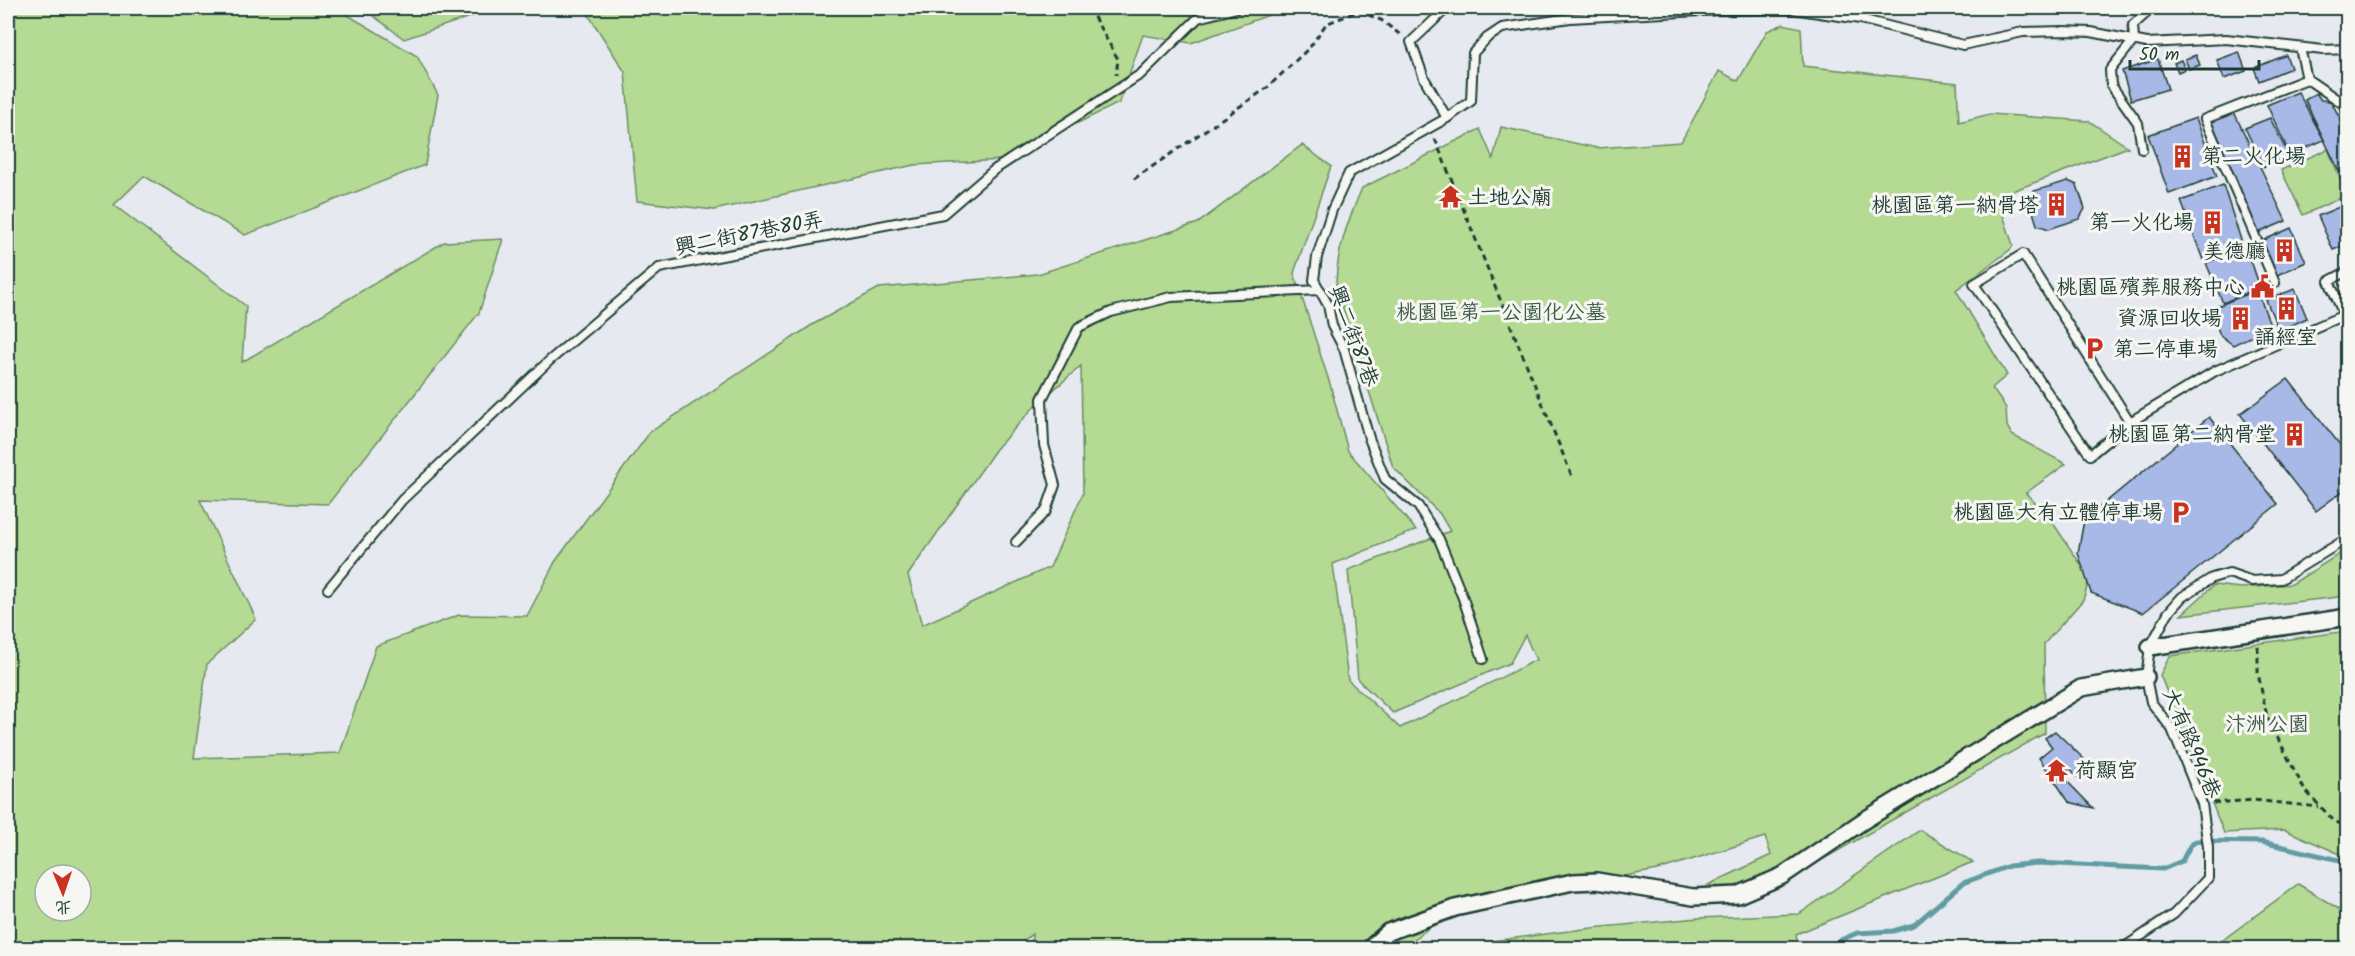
<svg xmlns="http://www.w3.org/2000/svg" width="2355" height="956" viewBox="0 0 2355 956" font-family="Kalam,'LXGW WenKai TC',sans-serif">
<style>
.green{fill:#b5da94;stroke:#6a8c64;stroke-width:1.5;fill-rule:evenodd}
.lines{fill:none;stroke-linecap:round;stroke-linejoin:round}
.stream{stroke:#619ca2;stroke-width:5}
.building{fill:#a8b8e7;stroke:#1f3d34;stroke-width:1.5}
.service-casing{stroke:#1f3d34;stroke-width:12}
.minor-casing{stroke:#1f3d34;stroke-width:20}
.path{stroke:#1f3d34;stroke-width:3;stroke-dasharray:6 4.5;stroke-linecap:butt}
.service{stroke:#f6f6f2;stroke-width:8}
.minor{stroke:#f6f6f2;stroke-width:15}
.labels{text-anchor:middle;stroke-width:6;stroke-linejoin:round;paint-order:stroke}
.poi-label{font-size:21px;fill:#1f3d34;stroke:#f6f6f2;text-anchor:end}
.street-label{font-size:21px;fill:#1f3d34;stroke:#f6f6f2}
.park-label{font-size:21px;fill:#3d5c47;stroke:#f6f6f2}
</style>
<rect width="100%" height="100%" fill="#e6eaf0"/>
<filter id="ink" filterUnits="userSpaceOnUse"><feTurbulence type="fractalNoise" baseFrequency=".0167" numOctaves="2"/><feDisplacementMap in="SourceGraphic" scale="12" xChannelSelector="R" yChannelSelector="G"/><feConvolveMatrix kernelMatrix="1 2 1 2 8 2 1 2 1" color-interpolation-filters="sRGB"/></filter>
<g filter="url(#ink)">
<g class="green">
<path d="M 8,8 L 336,8 L 417,56 L 438,95 L 425,165 L 245,235 L 144,176 L 114,205 L 246,306 L 242,362 L 444,242 L 503,239 L 479,313 L 328,504 L 200,500 L 256,619 L 207,664 L 194,758 L 340,753 L 376,646 L 459,615 L 527,616 L 555,562 L 650,432 L 812,325 L 879,288 L 1038,274 L 1198,223 L 1302,145 L 1331,166 L 1294,273 L 1330,384 L 1348,451 L 1416,530 L 1333,564 L 1348,680 L 1400,728 L 1536,660 L 1525,635 L 1510,663 L 1393,713 L 1358,680 L 1348,570 L 1450,531 L 1440,514 L 1393,467 L 1336,287 C 1336,251 1348,221 1362,188 L 1480,129 L 1493,159 L 1501,127 L 1597,148 L 1681,142 L 1719,71 L 1738,81 L 1767,31 L 1783,24 L 1801,28 L 1803,66 L 1957,83 L 1959,122 L 1990,114 L 2089,121 L 2128,147 L 2007,193 L 1998,200 L 2013,245 L 2011,249 L 1956,290 L 2007,375 L 1992,388 L 2006,408 L 2007,426 L 2012,435 L 2066,464 L 2026,493 L 2051,520 L 2090,578 L 2083,600 L 2044,644 L 2045,733 L 1762,894 L 1708,885 L 1771,855 L 1765,837 L 1658,870 L 1457,906 L 1403,948 L 1031,948 L 1032,934 L 1015,948 L 8,948 ZM 1081,366 L 1083,493 L 1050,567 L 922,625 L 908,575 L 996,449 L 1034,407 ZM 45,875 L 81,875 L 81,911 L 45,911 Z"/>
<path d="M 363,8 L 497,8 L 404,39 Z"/>
<path d="M 584,8 L 1289,8 L 1191,43 L 1143,35 L 1119,103 L 1002,160 L 914,165 L 714,210 L 637,201 L 625,72 Z"/>
<path d="M 2328,149 L 2347,195 L 2303,215 L 2281,170 Z"/>
<path d="M 2347,549 L 2347,596 L 2181,615 L 2214,585 L 2241,588 L 2292,584 Z"/>
<path d="M 2347,631 L 2347,857 L 2285,830 L 2224,833 L 2160,675 L 2170,656 Z"/>
<path d="M 1920,830 L 1973,862 L 1796,934 L 1799,948 L 1473,948 L 1484,942 L 1592,928 L 1698,918 L 1799,914 Z"/>
<path d="M 2298,884 L 2347,914 L 2347,948 L 2212,948 Z"/>
</g>
<g class="lines">
<path class="stream" d="M 1830,948 L 1841,940 L 1857,933 L 1893,931 L 1914,925 L 1963,883 L 2009,866 L 2037,863 L 2163,869 L 2182,861 L 2190,846 L 2196,841 L 2262,842 L 2348,862"/>
</g>
<g class="building">
<path d="M 2239,52 L 2246,71 L 2224,79 L 2217,60 Z"/>
<path d="M 2196,55 L 2200,65 L 2189,69 L 2185,59 Z"/>
<path d="M 2286,55 L 2291,68 L 2259,81 L 2254,68 Z"/>
<path d="M 2158,59 L 2168,89 L 2131,100 L 2122,71 Z"/>
<path d="M 2181,60 L 2185,69 L 2178,72 L 2174,63 Z"/>
<path d="M 2348,73 L 2348,94 L 2339,78 Z"/>
<path d="M 2298,92 L 2324,140 L 2290,155 L 2267,105 Z"/>
<path d="M 2316,93 L 2321,100 L 2331,101 L 2348,134 L 2348,170 L 2340,173 L 2305,100 Z"/>
<path d="M 2233,110 L 2286,221 L 2258,233 L 2208,121 Z"/>
<path d="M 2196,118 L 2217,176 L 2169,194 L 2148,135 Z"/>
<path d="M 2270,118 L 2289,156 L 2264,167 L 2245,128 Z"/>
<path d="M 2068,181 L 2077,185 L 2085,209 L 2079,219 L 2049,229 L 2037,225 L 2030,202 L 2034,191 Z"/>
<path d="M 2223,185 L 2242,243 L 2203,260 L 2181,201 Z"/>
<path d="M 2346,204 L 2348,244 L 2333,250 L 2318,216 Z"/>
<path d="M 2291,228 L 2306,262 L 2277,275 L 2262,241 Z"/>
<path d="M 2246,246 L 2260,287 L 2223,303 L 2206,263 Z"/>
<path d="M 2295,289 L 2307,318 L 2279,331 L 2266,300 Z"/>
<path d="M 2257,290 L 2271,327 L 2233,345 L 2220,335 L 2210,309 Z"/>
<path d="M 2288,379 L 2348,455 L 2348,487 L 2316,511 L 2240,414 Z"/>
<path d="M 2209,417 L 2278,504 L 2143,613 L 2091,593 L 2078,553 L 2084,520 Z"/>
<path d="M 2055,731 L 2084,759 L 2080,765 L 2088,772 L 2078,778 L 2070,768 L 2061,775 L 2093,808 L 2069,802 L 2039,758 L 2052,747 L 2045,738 Z"/>
</g>
<g class="lines">
<defs>
<g id="service">
<path d="M 1447,8 L 1411,42 L 1424,78 L 1447,118 L 1349,173 L 1332,210 L 1317,257 L 1314,280 L 1328,305 L 1332,326 L 1344,349 L 1369,438 L 1385,479 L 1418,506 L 1439,539 L 1463,598 L 1483,659"/>
<path d="M 2300,48 L 2307,79"/>
<path d="M 1447,118 L 1471,101 L 1473,53 L 1487,38 L 1502,28 L 1570,18 L 1720,10 L 1792,9 L 1860,19 L 1963,45 L 2023,32 L 2063,31 L 2091,32 L 2147,43 L 2226,39 L 2323,50 L 2348,49"/>
<path d="M 2142,149 L 2138,123 L 2111,85 L 2110,70 L 2134,40 L 2133,25 L 2152,8"/>
<path d="M 2275,283 L 2205,119 L 2307,79 L 2348,107"/>
<path d="M 2130,422 L 2023,254 L 1974,284 L 2090,455 L 2130,422 L 2215,371 L 2344,315 L 2329,281 L 2348,271"/>
<path d="M 1016,542 L 1046,511 L 1055,485 L 1044,445 L 1042,399 L 1079,327 L 1111,312 L 1171,297 L 1320,290"/>
<path d="M 328,589 L 402,500 L 549,361 L 659,268 L 943,214 L 994,170 L 1141,74 L 1198,18 L 1237,8"/>
<path d="M 2123,948 L 2174,914 L 2208,878 L 2208,847 L 2202,804 L 2172,729 L 2151,702 L 2146,677 L 2150,647 L 2168,613 L 2182,597 L 2212,578 L 2229,573 L 2252,581 L 2281,579 L 2348,538"/>
</g>
<g id="minor">
<path d="M 2150,647 L 2348,617"/>
<path d="M 1370,948 L 1388,932 L 1455,908 L 1573,882 L 1597,881 L 1693,897 L 1738,895 L 1782,876 L 1863,821 L 2081,688 L 2146,677"/>
</g>
</defs>
<use href="#service" class="service-casing"/>
<use href="#minor" class="minor-casing"/>
<g class="path">
<path d="M 1094,8 L 1091,12 L 1118,59 L 1116,75"/>
<path d="M 1435,139 L 1573,479"/>
<path d="M 1134,179 L 1267,88 L 1310,47 L 1326,24 L 1358,11 L 1381,20 L 1402,36"/>
<path d="M 2258,646 L 2258,673 L 2267,717 L 2304,789 L 2334,821 L 2348,827"/>
<path d="M 2213,803 L 2253,800 L 2319,807"/>
</g>
<use href="#service" class="service"/>
<use href="#minor" class="minor"/>
</g>
</g>
<defs>
<symbol id="building-bare" viewBox="-9 -9 18 18"><path d="M-4-6H4V6H1V3H-1V6H-4ZM-2.5-4.3h1.7v1.8h-1.7ZM.8-4.3h1.7v1.8H.8ZM-2.5-1h1.7V.8h-1.7ZM.8-1h1.7V.8H.8Z" fill="#c8321e" stroke="#f6f6f2" stroke-width="2.5" paint-order="stroke"/></symbol>
<symbol id="temple-bare" viewBox="-9 -9 18 18"><path d="M0-6L5-2H3V0L6.5 2.5H4V6H1.5V3h-3V6H-4V2.5H-6.5L-3 0V-2H-5Z" fill="#c8321e" stroke="#f6f6f2" stroke-width="2.5" paint-order="stroke"/></symbol>
<symbol id="civic-bare" viewBox="-9 -9 18 18"><path d="M-.6-6.5H3V-4.5H.6V-3L4-1V1h2V6H-6V1h2V-1L-.6-3ZM-1.2 2.5V6h2.4V2.5Z" fill="#c8321e" stroke="#f6f6f2" stroke-width="2.5" paint-order="stroke"/></symbol>
<symbol id="parking-bare" viewBox="-9 -9 18 18"><path d="M-3.5-5.5H1a3.5 3.5 0 0 1 0 7H-1V5.5H-3.5ZM-1-3.4V-.6H.8a1.4 1.4 0 0 0 0-2.8Z" fill="#c8321e" stroke="#f6f6f2" stroke-width="2.5" paint-order="stroke"/></symbol>
</defs>
<g fill-rule="evenodd">
<use href="#building-bare" x="2166" y="140" width="33" height="33"/>
<use href="#temple-bare" x="1434" y="180" width="33" height="33"/>
<use href="#building-bare" x="2040" y="188" width="33" height="33"/>
<use href="#building-bare" x="2196" y="206" width="33" height="33"/>
<use href="#building-bare" x="2268" y="234" width="33" height="33"/>
<use href="#civic-bare" x="2246" y="270" width="33" height="33"/>
<use href="#building-bare" x="2270" y="292" width="33" height="33"/>
<use href="#building-bare" x="2224" y="302" width="33" height="33"/>
<use href="#parking-bare" x="2078" y="332" width="33" height="33"/>
<use href="#building-bare" x="2278" y="418" width="33" height="33"/>
<use href="#parking-bare" x="2164" y="496" width="33" height="33"/>
<use href="#temple-bare" x="2040" y="754" width="33" height="33"/>
</g>
<g class="labels">
<g class="poi-label">
<text x="2201" y="163" text-anchor="start">第二火化場</text>
<text x="1468" y="204" text-anchor="start">土地公廟</text>
<text x="2039" y="212">桃園區第一納骨塔</text>
<text x="2194" y="229">第一火化場</text>
<text x="2266" y="258">美德廳</text>
<text x="2245" y="294">桃園區殯葬服務中心</text>
<text x="2222" y="325">資源回收場</text>
<text x="2286" y="344" text-anchor="middle">誦經室</text>
<text x="2113" y="356" text-anchor="start">第二停車場</text>
<text x="2276" y="441">桃園區第二納骨堂</text>
<text x="2163" y="519">桃園區大有立體停車場</text>
<text x="2075" y="777" text-anchor="start">荷顯宮</text>
</g>
<g class="street-label">
<text transform="translate(749 233) rotate(-11)" y="7">興二街87巷80弄</text>
<text transform="translate(1354 336) rotate(70)" y="7">興二街87巷</text>
<text transform="translate(2192 743) rotate(67)" y="7">大有路946巷</text>
</g>
<g class="park-label">
<text x="1501" y="319">桃園區第一公園化公墓</text>
<text x="2267" y="731">汴洲公園</text>
</g>
</g>
<rect width="2355" height="956" fill="none" stroke="#f6f6f2" stroke-width="30"/>
<rect x="15" y="15" width="2325" height="926" fill="none" stroke="#1f3d34" stroke-width="2" filter="url(#ink)"/>
<g transform="translate(63 893) rotate(178)"><circle r="28" fill="#f6f6f2" stroke="#a0aca6" stroke-width="1.5"/>
<path d="M0-4.5L10 22L0 15L-10 22Z" fill="#c8321e"/>
<text y="-9" font-size="16" font-weight="bold" text-anchor="middle" fill="#1f3d34">北</text>
</g>
<path d="M2130 60v9h129v-9" fill="none" stroke="#1f3d34" stroke-width="3"/>
<text x="2139" y="60" font-size="18" fill="#1f3d34" stroke="#f6f6f2" stroke-width="4.5" paint-order="stroke">50 m</text>
</svg>
